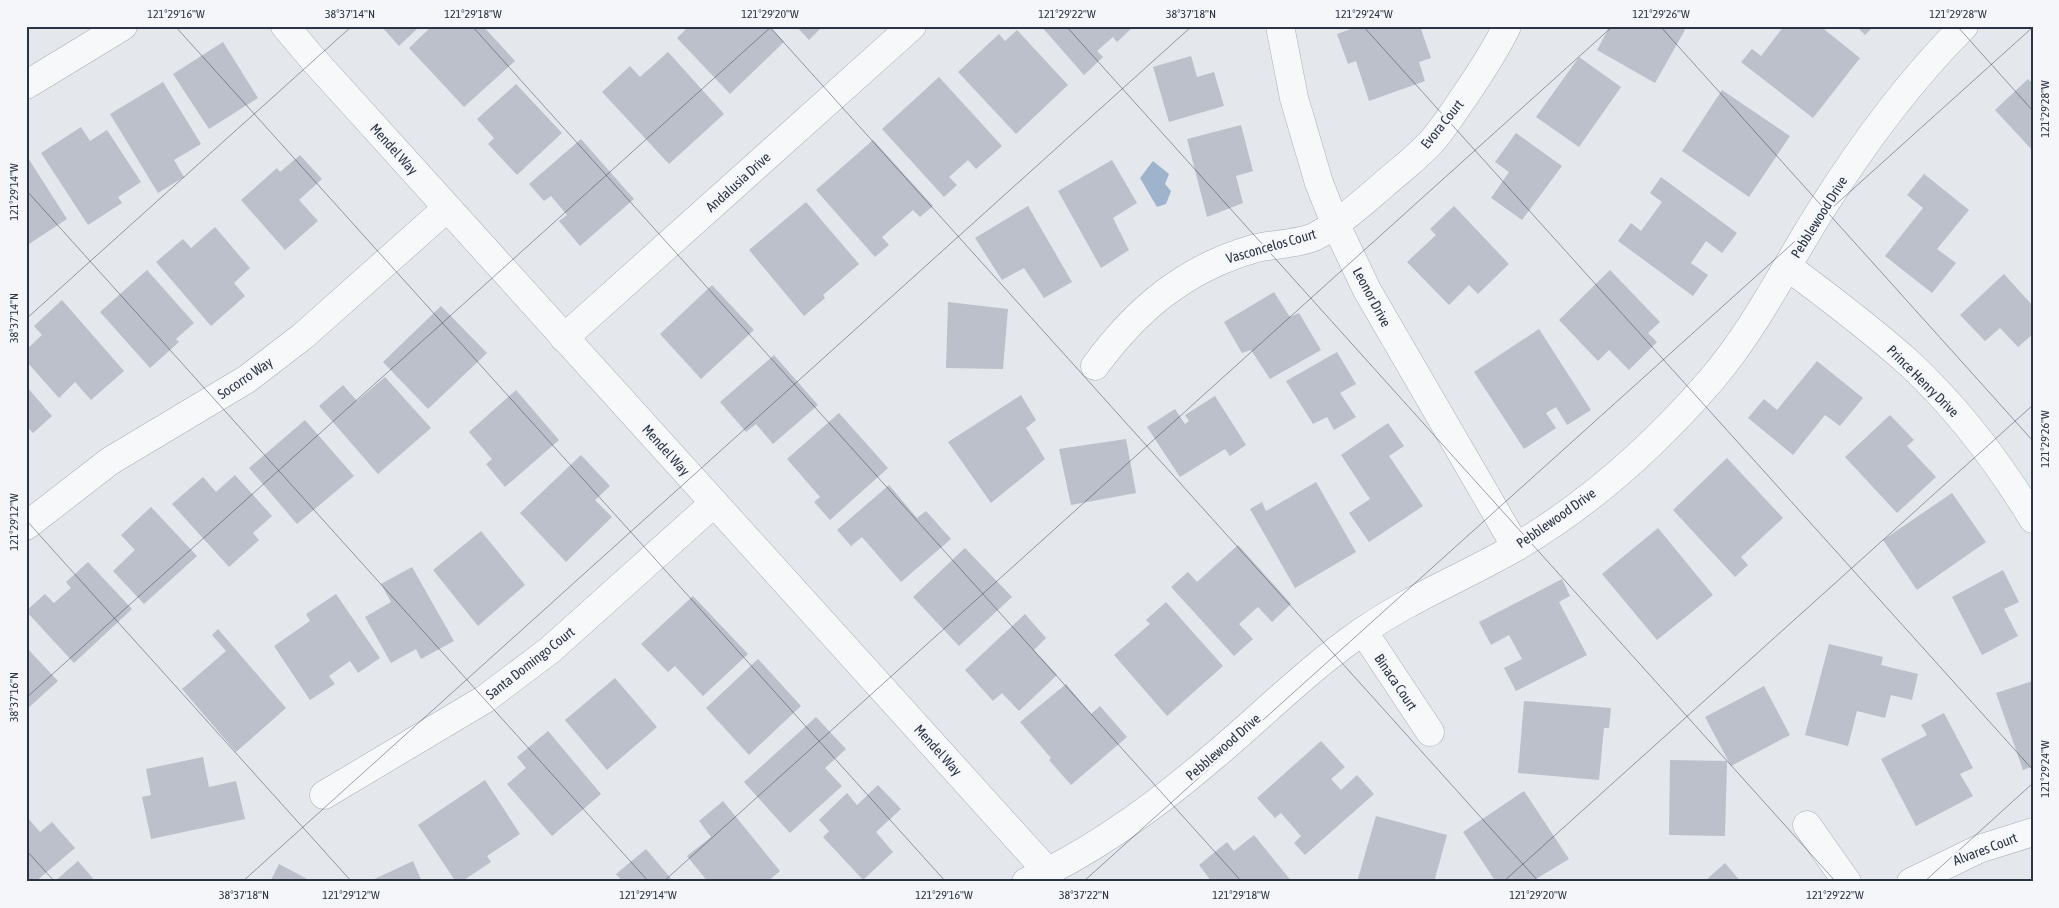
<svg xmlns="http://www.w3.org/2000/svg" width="2059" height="908" viewBox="0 0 2059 908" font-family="'Asap Condensed',sans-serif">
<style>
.water{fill:#9fb4cc}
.building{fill:#bbc0ca}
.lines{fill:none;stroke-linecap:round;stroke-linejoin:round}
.minor-casing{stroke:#a9aeb7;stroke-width:29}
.minor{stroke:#f7f8fa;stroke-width:28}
.ticks{fill:none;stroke:#2b3445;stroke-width:1;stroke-opacity:0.45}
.labels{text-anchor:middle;stroke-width:5;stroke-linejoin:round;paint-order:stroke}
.street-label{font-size:14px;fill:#2b3445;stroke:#f4f6f9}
.neatline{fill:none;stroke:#2b3445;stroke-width:2}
.ticks-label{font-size:12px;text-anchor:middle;fill:#2b3445}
</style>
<rect width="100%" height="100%" fill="#e4e7ec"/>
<path class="water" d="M 1153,161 L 1169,174 L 1165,184 L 1171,191 L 1166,204 L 1157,207 L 1140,178 Z"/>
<g class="building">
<path d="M 381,26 L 420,26 L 399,46 Z"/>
<path d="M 432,26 L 483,26 L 515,61 L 464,107 L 409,48 Z"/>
<path d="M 689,26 L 769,26 L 784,42 L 730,94 L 677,38 Z"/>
<path d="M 796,26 L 823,26 L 809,40 Z"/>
<path d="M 1041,26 L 1134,26 L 1117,42 L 1113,37 L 1097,51 L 1103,57 L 1084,75 Z"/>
<path d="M 1359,26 L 1420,26 L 1431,58 L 1419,62 L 1425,81 L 1369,101 L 1356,61 L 1348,64 L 1337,34 Z"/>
<path d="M 1610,26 L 1679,26 L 1685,30 L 1655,83 L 1597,50 Z"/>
<path d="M 1784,26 L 1820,26 L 1860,58 L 1813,118 L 1741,62 L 1752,49 L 1761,56 Z"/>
<path d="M 1856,26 L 1874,26 L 1865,35 Z"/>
<path d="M 1017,30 L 1068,85 L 1016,134 L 958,72 L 999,34 L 1005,41 Z"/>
<path d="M 223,42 L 258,98 L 209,129 L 173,74 Z"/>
<path d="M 668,52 L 724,114 L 669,164 L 602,92 L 630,66 L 640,77 Z"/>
<path d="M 1191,56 L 1197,77 L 1214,72 L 1224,106 L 1169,122 L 1153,67 Z"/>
<path d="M 1579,57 L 1621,87 L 1579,147 L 1536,117 Z"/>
<path d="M 939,77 L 1002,146 L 976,169 L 968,160 L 949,177 L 957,185 L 944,197 L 882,129 Z"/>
<path d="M 2028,79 L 2033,84 L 2033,151 L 1995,110 Z"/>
<path d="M 163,82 L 201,144 L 174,160 L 184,177 L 158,193 L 110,114 Z"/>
<path d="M 516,84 L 562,133 L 517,175 L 488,144 L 494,138 L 477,119 Z"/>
<path d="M 1722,90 L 1790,136 L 1749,197 L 1682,151 Z"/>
<path d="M 1241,125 L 1253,171 L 1236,176 L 1243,203 L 1207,217 L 1187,139 Z"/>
<path d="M 81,127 L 90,141 L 107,130 L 141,182 L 118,197 L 122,203 L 88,225 L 41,153 Z"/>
<path d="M 1516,133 L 1562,166 L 1522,220 L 1491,198 L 1509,172 L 1495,162 Z"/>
<path d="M 581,139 L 634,199 L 580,246 L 559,221 L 567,215 L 551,196 L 544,201 L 529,184 Z"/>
<path d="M 873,140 L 933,206 L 920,217 L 913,210 L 882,237 L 889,245 L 875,257 L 816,190 Z"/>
<path d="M 300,155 L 322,179 L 299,200 L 318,221 L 285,250 L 241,200 L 277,168 L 280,172 Z"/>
<path d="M 28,158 L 67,219 L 26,246 L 26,159 Z"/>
<path d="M 1112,160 L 1137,203 L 1113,218 L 1129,250 L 1101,268 L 1058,191 Z"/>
<path d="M 1924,174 L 1969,210 L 1937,249 L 1956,263 L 1932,293 L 1885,256 L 1923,208 L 1907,195 Z"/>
<path d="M 1661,177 L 1737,233 L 1722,253 L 1706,241 L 1691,263 L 1708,275 L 1693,296 L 1618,241 L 1631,223 L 1641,231 L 1662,202 L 1650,193 Z"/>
<path d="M 806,202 L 859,264 L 823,295 L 825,298 L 804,316 L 749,250 Z"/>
<path d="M 1028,206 L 1072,282 L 1044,298 L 1024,268 L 1002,280 L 975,238 Z"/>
<path d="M 1454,206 L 1509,264 L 1478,294 L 1469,285 L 1449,305 L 1407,262 L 1436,235 L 1430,229 Z"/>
<path d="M 215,227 L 250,268 L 234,283 L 245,296 L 211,326 L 156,262 L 183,239 L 191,248 Z"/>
<path d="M 147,270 L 194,323 L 176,339 L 179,342 L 150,368 L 100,312 Z"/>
<path d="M 1610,270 L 1660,322 L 1648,333 L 1657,342 L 1629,370 L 1609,350 L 1598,361 L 1559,320 Z"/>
<path d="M 2004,274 L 2033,306 L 2033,334 L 2018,347 L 2000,328 L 1985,341 L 1960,315 Z"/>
<path d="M 712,285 L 754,330 L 701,379 L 660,334 Z"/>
<path d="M 1274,292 L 1290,317 L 1299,313 L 1321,350 L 1270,379 L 1251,350 L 1242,353 L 1224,322 Z"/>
<path d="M 62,300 L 124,371 L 91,400 L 75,382 L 59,398 L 26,361 L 26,350 L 42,335 L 34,326 Z"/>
<path d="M 948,302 L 1008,309 L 1003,369 L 946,368 Z"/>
<path d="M 441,306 L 487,353 L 428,409 L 383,362 Z"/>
<path d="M 1539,329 L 1591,410 L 1567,425 L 1556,407 L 1546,413 L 1556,428 L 1524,449 L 1474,372 Z"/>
<path d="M 1337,352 L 1356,384 L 1340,393 L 1356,417 L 1334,430 L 1327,417 L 1313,424 L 1286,381 Z"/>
<path d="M 774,355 L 818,405 L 773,444 L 756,424 L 746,432 L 720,402 Z"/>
<path d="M 1817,361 L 1863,398 L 1840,426 L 1825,415 L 1793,455 L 1748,418 L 1764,399 L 1777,410 Z"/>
<path d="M 385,377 L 431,428 L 378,474 L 319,406 L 343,385 L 357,401 Z"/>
<path d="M 26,386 L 52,416 L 33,433 L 26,426 Z"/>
<path d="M 516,390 L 559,440 L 505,487 L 486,464 L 492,459 L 469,432 Z"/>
<path d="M 1021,395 L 1036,420 L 1026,428 L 1045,459 L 991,503 L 948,442 Z"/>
<path d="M 1215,396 L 1246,445 L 1230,456 L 1225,449 L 1180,477 L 1147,427 L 1175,409 L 1185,424 L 1189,421 L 1185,415 Z"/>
<path d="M 839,413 L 888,468 L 830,520 L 814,502 L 820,497 L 787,459 Z"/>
<path d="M 1890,415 L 1914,440 L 1907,446 L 1936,477 L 1897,513 L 1845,457 Z"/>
<path d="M 305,420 L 354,476 L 297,524 L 249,468 Z"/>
<path d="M 1388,423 L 1404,446 L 1389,456 L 1423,506 L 1369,542 L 1349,513 L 1370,499 L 1341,455 Z"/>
<path d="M 1126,439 L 1136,493 L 1071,505 L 1059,449 Z"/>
<path d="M 581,455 L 610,486 L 595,500 L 612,517 L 566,562 L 520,513 Z"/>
<path d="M 1727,458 L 1783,518 L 1741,557 L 1748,565 L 1735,577 L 1673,510 Z"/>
<path d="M 235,475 L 272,516 L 253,533 L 259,540 L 229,567 L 172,504 L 203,477 L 216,492 Z"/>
<path d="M 1316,482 L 1356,552 L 1295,588 L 1250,509 L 1262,502 L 1266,511 Z"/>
<path d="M 889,485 L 917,518 L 926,511 L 951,539 L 901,582 L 862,537 L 851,546 L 837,530 Z"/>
<path d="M 1952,493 L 1986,542 L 1917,590 L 1883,540 Z"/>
<path d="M 151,507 L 197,556 L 144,604 L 113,571 L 135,550 L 121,535 Z"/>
<path d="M 1658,528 L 1713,595 L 1657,640 L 1602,574 Z"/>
<path d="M 481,531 L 525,585 L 478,626 L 433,570 Z"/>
<path d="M 1238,545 L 1291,604 L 1272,622 L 1258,607 L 1239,624 L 1253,639 L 1234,656 L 1171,587 L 1188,572 L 1197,582 Z"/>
<path d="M 965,548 L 1012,597 L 959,646 L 913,597 Z"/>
<path d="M 88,562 L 132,609 L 74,663 L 26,611 L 45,594 L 54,603 L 71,588 L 66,582 Z"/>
<path d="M 412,567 L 454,641 L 421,659 L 416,649 L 391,663 L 365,617 L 391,602 L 381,584 Z"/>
<path d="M 2003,570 L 2019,602 L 2004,609 L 2018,636 L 1982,655 L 1952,597 Z"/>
<path d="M 1562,579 L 1570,596 L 1559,602 L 1587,655 L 1516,691 L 1504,668 L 1522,659 L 1509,635 L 1491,645 L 1479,622 Z"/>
<path d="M 336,594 L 380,658 L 358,673 L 350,661 L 329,676 L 335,684 L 310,700 L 274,646 L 310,621 L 306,614 Z"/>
<path d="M 693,596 L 748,654 L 703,696 L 675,666 L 668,672 L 641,644 Z"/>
<path d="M 1166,602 L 1223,666 L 1167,716 L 1114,655 L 1150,624 L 1146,620 Z"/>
<path d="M 1025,614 L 1046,638 L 1034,650 L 1057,675 L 1019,711 L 1002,693 L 993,701 L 965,670 Z"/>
<path d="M 218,629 L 286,708 L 236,752 L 182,689 L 226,651 L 212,635 Z"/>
<path d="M 1829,644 L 1883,657 L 1881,665 L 1918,674 L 1912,700 L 1891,695 L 1885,718 L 1857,711 L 1848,746 L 1805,735 Z"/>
<path d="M 26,647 L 58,681 L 26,710 Z"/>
<path d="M 758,659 L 801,706 L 749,755 L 706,708 Z"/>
<path d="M 615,678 L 657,727 L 607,770 L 565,720 Z"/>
<path d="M 2033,681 L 2033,766 L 2023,770 L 1996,693 Z"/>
<path d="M 1066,684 L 1091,714 L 1100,706 L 1127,737 L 1071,785 L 1049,760 L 1051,758 L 1020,722 Z"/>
<path d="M 1764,686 L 1790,735 L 1731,766 L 1705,717 Z"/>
<path d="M 1524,701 L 1611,708 L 1609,728 L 1604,728 L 1599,780 L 1518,773 Z"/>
<path d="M 1944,713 L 1973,768 L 1960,774 L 1973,796 L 1916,826 L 1881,759 L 1927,735 L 1921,725 Z"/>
<path d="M 816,717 L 846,749 L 825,768 L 842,786 L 790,833 L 744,782 Z"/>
<path d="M 548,731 L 601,794 L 552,836 L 507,784 L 526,768 L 517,757 Z"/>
<path d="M 1321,741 L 1345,767 L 1331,779 L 1341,790 L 1357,775 L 1374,794 L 1305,855 L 1294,843 L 1301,836 L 1281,813 L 1275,818 L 1257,798 Z"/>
<path d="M 203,757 L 209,787 L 236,781 L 245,819 L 151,839 L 142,797 L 151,795 L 146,769 Z"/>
<path d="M 1670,760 L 1727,761 L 1725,836 L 1669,835 Z"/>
<path d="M 485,780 L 520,834 L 487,856 L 491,862 L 461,882 L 456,882 L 418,825 Z"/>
<path d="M 878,785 L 901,809 L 876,832 L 893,852 L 863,880 L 823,837 L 829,831 L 819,820 L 847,793 L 857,805 Z"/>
<path d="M 1524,791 L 1569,859 L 1531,882 L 1496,882 L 1463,832 Z"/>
<path d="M 723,801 L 780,871 L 767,882 L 708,882 L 687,856 L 711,837 L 699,821 Z"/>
<path d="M 26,816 L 40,832 L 52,822 L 75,848 L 35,882 L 26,882 Z"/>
<path d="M 1376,816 L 1447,835 L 1434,882 L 1357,882 Z"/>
<path d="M 1254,835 L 1292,882 L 1212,882 L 1199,865 L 1227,842 L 1234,851 Z"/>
<path d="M 646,849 L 674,882 L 621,882 L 622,881 L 616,874 Z"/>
<path d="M 78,861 L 96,882 L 54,882 Z"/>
<path d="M 413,861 L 422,882 L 368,882 Z"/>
<path d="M 1725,863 L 1741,882 L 1704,882 Z"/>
<path d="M 279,864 L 309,880 L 309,882 L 270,882 Z"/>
</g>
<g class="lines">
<defs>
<g id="minor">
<path d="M 285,26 L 312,58 L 1048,872"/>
<path d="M 1280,26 L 1294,98 L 1319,183 L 1335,223 L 1367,290 L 1516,547"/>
<path d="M 26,85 L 123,26"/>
<path d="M 1788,267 C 1830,298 1871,329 1910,364 C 1958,409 1999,463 2033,519"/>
<path d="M 564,338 L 912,26"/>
<path d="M 1095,366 C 1136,310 1184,269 1253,249 C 1270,244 1301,244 1316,236 C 1340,223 1361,204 1382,186 C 1399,171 1418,157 1433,140 C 1445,126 1455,110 1466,94 C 1481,72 1495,51 1507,26"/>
<path d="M 26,526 L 110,461 L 247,379 L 303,336 L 447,208"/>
<path d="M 1363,631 L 1430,732"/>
<path d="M 324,795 L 485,699 L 550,650 L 714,503"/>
<path d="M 1807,825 L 1847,882"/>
<path d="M 1026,882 C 1095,851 1157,805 1214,756 C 1264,714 1309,668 1363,631 C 1411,598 1466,576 1516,547 C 1591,503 1656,444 1712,379 C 1756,327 1785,267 1821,210 C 1862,145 1909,81 1964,26"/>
<path d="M 1911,882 L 1979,849 L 2033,832"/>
</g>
</defs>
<use href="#minor" class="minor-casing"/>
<use href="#minor" class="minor"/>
</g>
<path class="ticks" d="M 175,26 L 946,882M 472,26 L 1242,882M 769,26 L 1539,882M 1066,26 L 1836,882M 1363,26 L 2033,770M 1660,26 L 2033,441M 1957,26 L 2033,111M 26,190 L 649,882M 26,319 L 352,26M 26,520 L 352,882M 26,698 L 772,26M 26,850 L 55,882M 242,882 L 1192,26M 663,882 L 1613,26M 1083,882 L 2033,27M 1503,882 L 2033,405M 1924,882 L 2033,783"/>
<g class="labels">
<g class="street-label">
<text transform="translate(1442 124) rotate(-51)" y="5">Evora Court</text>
<text transform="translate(394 149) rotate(48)" y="5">Mendel Way</text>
<text transform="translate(738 182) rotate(-42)" y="5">Andalusia Drive</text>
<text transform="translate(1819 217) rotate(-58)" y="5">Pebblewood Drive</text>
<text transform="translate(1271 246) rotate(-16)" y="5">Vasconcelos Court</text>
<text transform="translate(1372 297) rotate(62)" y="5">Leonor Drive</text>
<text transform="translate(245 378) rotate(-34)" y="5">Socorro Way</text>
<text transform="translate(1923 381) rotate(45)" y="5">Prince Henry Drive</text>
<text transform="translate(666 450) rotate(48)" y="5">Mendel Way</text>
<text transform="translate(1556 518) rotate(-35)" y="5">Pebblewood Drive</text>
<text transform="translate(530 663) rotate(-38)" y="5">Santa Domingo Court</text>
<text transform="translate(1396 682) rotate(56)" y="5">Binaca Court</text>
<text transform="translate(1223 747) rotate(-41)" y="5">Pebblewood Drive</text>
<text transform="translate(938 750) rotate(48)" y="5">Mendel Way</text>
<text transform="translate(1985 849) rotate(-21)" y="5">Alvares Court</text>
</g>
</g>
<rect width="2059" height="908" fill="none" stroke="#f4f6f9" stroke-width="55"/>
<rect x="28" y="28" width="2004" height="852" class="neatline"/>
<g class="ticks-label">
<text x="176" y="18">121°29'16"W</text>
<text x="350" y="18">38°37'14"N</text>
<text x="473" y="18">121°29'18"W</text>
<text x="770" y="18">121°29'20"W</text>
<text x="1067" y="18">121°29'22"W</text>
<text x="1191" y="18">38°37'18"N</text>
<text x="1364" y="18">121°29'24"W</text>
<text x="1661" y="18">121°29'26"W</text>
<text x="1958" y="18">121°29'28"W</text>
<text transform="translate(2045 109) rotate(-90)" y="4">121°29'28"W</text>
<text transform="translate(14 192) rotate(-90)" y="4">121°29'14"W</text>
<text transform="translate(14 318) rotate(-90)" y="4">38°37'14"N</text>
<text transform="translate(2045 439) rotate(-90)" y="4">121°29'26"W</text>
<text transform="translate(14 522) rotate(-90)" y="4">121°29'12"W</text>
<text transform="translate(14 697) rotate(-90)" y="4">38°37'16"N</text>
<text transform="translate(2045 769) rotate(-90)" y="4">121°29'24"W</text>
<text x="244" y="899">38°37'18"N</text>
<text x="351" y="899">121°29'12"W</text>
<text x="648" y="899">121°29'14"W</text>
<text x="944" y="899">121°29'16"W</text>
<text x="1084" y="899">38°37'22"N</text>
<text x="1241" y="899">121°29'18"W</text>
<text x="1538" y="899">121°29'20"W</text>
<text x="1835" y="899">121°29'22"W</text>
</g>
</svg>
